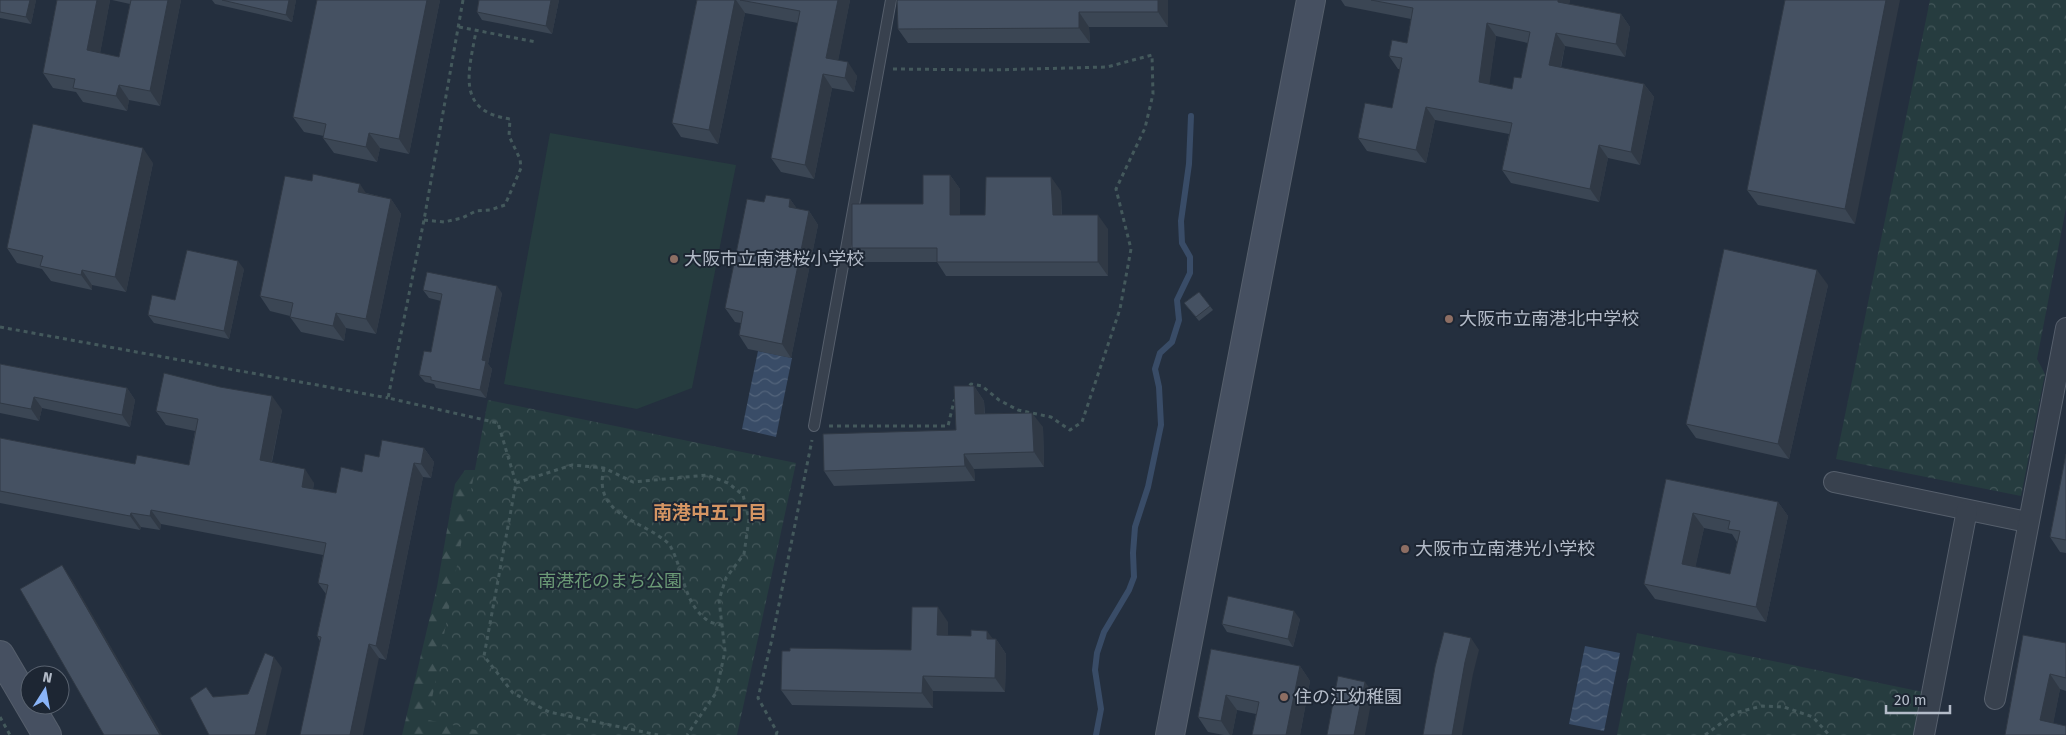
<svg xmlns="http://www.w3.org/2000/svg" width="2066" height="735" viewBox="0 0 2066 735" font-family="'Fira Sans','Noto Sans JP',sans-serif">
<style>
.grass{fill:#263c3f}
.forest{fill:url(#forest-firs)}
.park{fill:url(#park-crowns)}
.water{fill:url(#water-waves)}
.lines{fill:none;stroke-linecap:round;stroke-linejoin:round}
.stream{stroke:#394c67;stroke-width:6}
.lane-casing{stroke:#565f6c;stroke-width:12}
.street-casing{stroke:#565f6c;stroke-width:22}
.secondary-casing{stroke:#565f6c;stroke-width:30}
.path{stroke:#44595c;stroke-width:3;stroke-dasharray:4 4;stroke-linecap:butt}
.lane{stroke:#38414e;stroke-width:10}
.street{stroke:#38414e;stroke-width:20}
.secondary{stroke:#465061;stroke-width:28}
.wall{fill:#3b4654;fill-rule:evenodd}
.shaded-wall{fill:#303945}
.building{fill:#455162;stroke:#303945;fill-rule:evenodd}
.education-dot{fill:#8d6e63;stroke:#1d2633;stroke-width:2}
.labels{text-anchor:middle;stroke-width:4;stroke-linejoin:round;paint-order:stroke}
.poi-label{font-size:18px;fill:#b4bcc9;stroke:#1d2633;text-anchor:start}
.park-label{font-size:18px;fill:#6b9a76;stroke:#1d2633}
.neighbourhood-label{font-size:19px;font-weight:bold;fill:#d59563;stroke:#1d2633}
</style>
<defs>
<pattern id="forest-firs" width="22" height="20" patternUnits="userSpaceOnUse" patternTransform="scale(1.25)"><rect width="22" height="20" fill="#263c3f"/><path d="M5 1l3.5 6h-7zM16 11l3.5 6h-7z" fill="#435659"/></pattern>
<pattern id="park-crowns" width="20" height="18" patternUnits="userSpaceOnUse" patternTransform="scale(1.25)"><rect width="20" height="18" fill="#263c3f"/><path d="M2 6a3 3 0 1 1 6 0M12 15a3 3 0 1 1 6 0" fill="none" stroke="#435659"/></pattern>
<pattern id="water-waves" width="16" height="10" patternUnits="userSpaceOnUse" patternTransform="scale(1.25)"><rect width="16" height="10" fill="#394c67"/><path d="M0 5q4-4 8 0t8 0" fill="none" stroke="#53647b"/></pattern>
</defs>
<rect width="100%" height="100%" fill="#242f3e"/>
<path class="grass" d="M 550,133 L 736,165 L 692,388 L 637,409 L 504,384 Z"/>
<path class="forest" d="M 465,470 L 482,470 L 536,735 L 402,735 L 437,587 L 455,484 Z"/>
<g class="park">
<path d="M 1930,0 L 2066,0 L 2066,208 L 2037,359 L 2045,374 L 2021,496 L 1836,459 Z"/>
<path d="M 488,400 L 796,463 L 737,735 L 500,735 L 428,720 Z"/>
<path d="M 1637,633 L 1923,692 L 1915,735 L 1617,735 Z"/>
</g>
<g class="water">
<path d="M 758,351 L 792,358 L 776,437 L 742,429 Z"/>
<path d="M 1585,646 L 1620,653 L 1604,731 L 1569,724 Z"/>
</g>
<g class="lines">
<path class="stream" d="M 1096,735 L 1101,709 L 1095,670 L 1097,653 L 1104,632 L 1129,590 L 1134,577 L 1133,553 L 1135,527 L 1148,487 L 1161,425 L 1159,387 L 1155,369 L 1160,353 L 1172,342 L 1179,320 L 1177,300 L 1190,273 L 1190,257 L 1182,243 L 1181,221 L 1189,164 L 1191,116"/>
<defs>
<path id="lane" d="M 814,426 L 891,0"/>
<g id="street">
<path d="M 1834,482 L 2027,522"/>
<path d="M 1995,699 L 2066,328"/>
<path d="M 1924,735 L 1967,510"/>
</g>
<g id="secondary">
<path d="M 0,655 L 47,735"/>
<path d="M 1170,735 L 1311,0"/>
</g>
</defs>
<use href="#lane" class="lane-casing"/>
<use href="#street" class="street-casing"/>
<use href="#secondary" class="secondary-casing"/>
<g class="path">
<path d="M 463,0 L 424,220 L 388,398 L 498,423 L 516,483 L 484,656 L 513,693 L 549,712 L 658,735"/>
<path d="M 459,27 L 536,42"/>
<path d="M 893,69 L 991,70 L 1107,67 L 1152,55 L 1153,94 L 1145,128 L 1116,189 L 1131,249 L 1120,309 L 1082,422 L 1070,430 L 1051,417 L 1018,410 L 999,400 L 982,386 L 971,384 L 967,388"/>
<path d="M 424,220 L 444,222 L 462,218 L 476,211 L 490,210 L 505,205 L 521,168 L 520,159 L 509,136 L 510,119 C 455,111 469,71 476,31"/>
<path d="M 0,327 L 388,398"/>
<path d="M 829,426 L 948,426 L 954,401 L 957,398"/>
<path d="M 604,468 C 592,516 642,519 669,544 C 684,568 682,602 707,620 C 711,623 717,624 721,625"/>
<path d="M 516,483 L 572,465 L 604,468 L 633,482 L 707,475 L 728,483 L 743,495 L 749,519 L 744,554 L 726,578 L 719,600 L 725,651 L 716,693 L 687,735"/>
<path d="M 0,717 L 10,735"/>
<path d="M 776,735 L 777,732 L 758,698 L 772,639 L 812,440"/>
<path d="M 1705,735 L 1735,713 L 1762,706 L 1784,707 L 1813,717 L 1829,735"/>
</g>
<use href="#lane" class="lane"/>
<use href="#street" class="street"/>
<use href="#secondary" class="secondary"/>
</g>
<g class="wall">
<path d="M 0,0 L 36,0 L 31,24 L 0,18 Z"/>
<path d="M 57,0 L 110,0 L 100,53 L 119,57 L 130,4 L 112,0 L 181,0 L 160,106 L 129,100 L 127,111 L 83,102 L 76,92 L 53,88 L 43,73 Z"/>
<path d="M 212,0 L 296,0 L 292,22 L 215,4 Z"/>
<path d="M 440,0 L 409,154 L 380,148 L 377,162 L 334,153 L 323,138 L 324,136 L 304,132 L 293,117 Z"/>
<path d="M 479,0 L 559,0 L 552,34 L 482,20 L 477,12 Z"/>
<path d="M 697,0 L 850,0 L 838,60 L 857,76 L 854,92 L 832,88 L 814,179 L 781,172 L 771,158 L 798,23 L 745,13 L 718,144 L 681,137 L 672,123 Z"/>
<path d="M 1168,0 L 1168,27 L 1089,27 L 1090,43 L 908,43 L 898,29 Z"/>
<path d="M 1341,0 L 1570,0 L 1569,4 L 1621,14 L 1630,27 L 1625,57 L 1565,46 L 1561,68 L 1644,84 L 1654,97 L 1640,165 L 1608,158 L 1599,202 L 1511,183 L 1502,170 L 1509,134 L 1435,120 L 1426,163 L 1367,151 L 1358,138 L 1392,108 L 1400,69 L 1398,69 L 1389,56 L 1407,43 L 1411,19 L 1345,6 ZM 1496,36 L 1528,43 L 1521,78 L 1512,89 L 1489,84 Z"/>
<path d="M 1785,0 L 1855,224 L 1758,205 L 1747,190 Z"/>
<path d="M 153,163 L 126,292 L 92,285 L 92,290 L 51,281 L 42,269 L 17,263 L 7,248 Z"/>
<path d="M 950,175 L 960,189 L 960,215 L 985,215 L 1061,191 L 1062,215 L 1108,229 L 1108,276 L 946,276 L 937,262 L 862,262 L 852,248 L 923,204 Z"/>
<path d="M 366,193 L 391,199 L 401,214 L 376,334 L 346,328 L 344,341 L 301,332 L 290,317 L 290,316 L 270,311 L 260,296 Z"/>
<path d="M 790,199 L 797,209 L 809,211 L 818,225 L 791,358 L 748,349 L 739,335 L 741,323 L 735,322 L 725,308 L 764,202 Z"/>
<path d="M 244,269 L 229,339 L 154,323 L 148,315 L 175,300 Z"/>
<path d="M 1828,285 L 1789,459 L 1696,438 L 1686,424 Z"/>
<path d="M 423,290 L 502,293 L 488,364 L 492,369 L 486,398 L 436,388 L 434,384 L 425,382 L 419,375 L 431,352 L 441,301 L 429,298 Z"/>
<path d="M 1199,292 L 1213,310 L 1199,321 L 1184,303 Z"/>
<path d="M 0,364 L 127,388 L 135,400 L 130,427 L 42,408 L 39,421 L 0,413 Z"/>
<path d="M 974,386 L 984,401 L 985,414 L 1043,427 L 1044,467 L 974,469 L 975,481 L 834,486 L 824,471 L 956,430 Z"/>
<path d="M 282,410 L 272,462 L 314,483 L 313,489 L 336,493 L 379,457 L 424,448 L 434,462 L 431,478 L 423,477 L 386,660 L 320,641 L 317,636 L 326,594 L 318,583 L 323,555 L 161,524 L 160,530 L 141,527 L 140,530 L 0,503 L 0,438 L 135,464 L 189,465 L 195,431 L 166,425 L 156,411 Z"/>
<path d="M 2066,454 L 2066,553 L 2060,552 L 2050,537 Z"/>
<path d="M 1666,479 L 1778,502 L 1788,516 L 1766,622 L 1655,599 L 1644,584 ZM 1704,528 L 1732,534 L 1737,542 L 1730,574 L 1695,567 Z"/>
<path d="M 1300,619 L 1293,647 L 1227,632 L 1222,624 Z"/>
<path d="M 948,622 L 948,636 L 996,639 L 1006,654 L 1005,692 L 933,691 L 933,708 L 792,705 L 781,690 L 790,651 L 911,650 Z"/>
<path d="M 2066,643 L 2066,691 L 2060,689 L 2053,723 L 2005,735 Z"/>
<path d="M 1211,649 L 1300,666 L 1310,681 L 1300,735 L 1252,735 L 1256,714 L 1237,710 L 1232,735 L 1224,735 L 1208,732 L 1198,717 Z"/>
</g>
<g class="shaded-wall">
<path d="M 30,0 L 36,0 L 31,24 L 26,17 Z"/>
<path d="M 97,0 L 110,0 L 98,65 L 87,50 Z"/>
<path d="M 168,0 L 181,0 L 160,106 L 150,91 Z"/>
<path d="M 289,0 L 296,0 L 292,22 L 286,15 Z"/>
<path d="M 427,0 L 440,0 L 409,154 L 399,139 Z"/>
<path d="M 551,0 L 559,0 L 552,34 L 546,26 Z"/>
<path d="M 735,0 L 736,0 L 745,13 L 718,144 L 709,130 Z"/>
<path d="M 838,0 L 850,0 L 836,72 L 826,58 Z"/>
<path d="M 1158,0 L 1168,0 L 1168,27 L 1158,12 Z"/>
<path d="M 1558,0 L 1570,0 L 1567,15 L 1558,2 Z"/>
<path d="M 1886,0 L 1900,0 L 1855,224 L 1845,209 Z"/>
<path d="M 1079,12 L 1089,27 L 1090,43 L 1079,28 Z"/>
<path d="M 1621,14 L 1630,27 L 1625,57 L 1616,44 Z"/>
<path d="M 1487,23 L 1496,36 L 1488,95 L 1479,82 Z"/>
<path d="M 1556,33 L 1565,46 L 1558,78 L 1549,65 Z"/>
<path d="M 848,62 L 857,76 L 854,92 L 845,78 Z"/>
<path d="M 823,74 L 832,88 L 814,179 L 805,165 Z"/>
<path d="M 1644,84 L 1654,97 L 1640,165 L 1631,152 Z"/>
<path d="M 119,85 L 129,100 L 127,111 L 116,96 Z"/>
<path d="M 1426,107 L 1435,120 L 1426,163 L 1416,150 Z"/>
<path d="M 369,133 L 380,148 L 377,162 L 366,147 Z"/>
<path d="M 1599,145 L 1608,158 L 1599,202 L 1590,189 Z"/>
<path d="M 143,148 L 153,163 L 126,292 L 115,277 Z"/>
<path d="M 950,175 L 960,189 L 960,229 L 950,215 Z"/>
<path d="M 1051,177 L 1061,191 L 1062,229 L 1053,215 Z"/>
<path d="M 360,184 L 370,199 L 358,192 Z"/>
<path d="M 391,199 L 401,214 L 376,334 L 366,319 Z"/>
<path d="M 790,199 L 800,213 L 789,207 Z"/>
<path d="M 809,211 L 818,225 L 791,358 L 782,344 Z"/>
<path d="M 1098,215 L 1108,229 L 1108,276 L 1098,262 Z"/>
<path d="M 238,261 L 244,269 L 229,339 L 224,331 Z"/>
<path d="M 82,270 L 92,285 L 92,290 L 81,275 Z"/>
<path d="M 1817,270 L 1828,285 L 1789,459 L 1778,444 Z"/>
<path d="M 497,286 L 502,293 L 488,364 L 492,369 L 486,398 L 480,390 L 482,360 Z"/>
<path d="M 336,313 L 346,328 L 344,341 L 333,326 Z"/>
<path d="M 974,386 L 984,401 L 985,429 L 975,414 Z"/>
<path d="M 127,388 L 135,400 L 130,427 L 122,415 Z"/>
<path d="M 272,396 L 282,410 L 269,474 L 260,460 Z"/>
<path d="M 34,397 L 42,408 L 39,421 L 31,409 Z"/>
<path d="M 1032,413 L 1043,427 L 1044,467 L 1034,452 Z"/>
<path d="M 424,448 L 434,462 L 431,478 L 421,464 Z"/>
<path d="M 964,454 L 974,469 L 975,481 L 965,466 Z"/>
<path d="M 414,463 L 423,477 L 386,660 L 376,646 Z"/>
<path d="M 305,469 L 314,483 L 311,501 L 302,487 Z"/>
<path d="M 1778,502 L 1788,516 L 1766,622 L 1756,607 Z"/>
<path d="M 151,510 L 161,524 L 160,530 L 150,516 Z"/>
<path d="M 131,513 L 141,527 L 140,530 L 130,516 Z"/>
<path d="M 1693,513 L 1704,528 L 1693,579 L 1682,564 Z"/>
<path d="M 62,565 L 72,580 L 162,735 L 160,735 Z"/>
<path d="M 938,607 L 948,622 L 948,650 L 937,635 Z"/>
<path d="M 1294,611 L 1300,619 L 1293,647 L 1288,639 Z"/>
<path d="M 987,631 L 996,643 L 996,639 L 1006,654 L 1005,692 L 995,678 L 987,639 Z"/>
<path d="M 1471,638 L 1479,650 L 1473,674 L 1462,735 L 1452,735 L 1465,662 Z"/>
<path d="M 369,644 L 379,658 L 363,735 L 350,735 Z"/>
<path d="M 274,657 L 282,668 L 266,735 L 255,735 Z"/>
<path d="M 1300,666 L 1310,681 L 1300,735 L 1286,735 Z"/>
<path d="M 2050,674 L 2060,689 L 2051,735 L 2040,720 Z"/>
<path d="M 923,676 L 933,691 L 933,708 L 922,693 Z"/>
<path d="M 1365,682 L 1373,693 L 1365,735 L 1354,735 Z"/>
<path d="M 1226,695 L 1237,710 L 1232,735 L 1230,735 L 1221,721 Z"/>
</g>
<g class="building">
<path d="M 0,0 L 30,0 L 26,17 L 0,12 Z"/>
<path d="M 57,0 L 97,0 L 87,50 L 119,57 L 131,0 L 168,0 L 150,91 L 119,85 L 116,96 L 73,88 L 75,79 L 43,73 Z"/>
<path d="M 222,0 L 289,0 L 286,15 Z"/>
<path d="M 317,0 L 427,0 L 399,139 L 369,133 L 366,147 L 323,138 L 326,124 L 293,117 Z"/>
<path d="M 479,0 L 551,0 L 546,26 L 477,12 Z"/>
<path d="M 697,0 L 735,0 L 709,130 L 672,123 Z"/>
<path d="M 740,0 L 838,0 L 826,58 L 848,62 L 845,78 L 823,74 L 805,165 L 771,158 L 800,11 Z"/>
<path d="M 897,0 L 1158,0 L 1158,12 L 1079,12 L 1079,28 L 898,29 Z"/>
<path d="M 1371,0 L 1558,0 L 1558,2 L 1621,14 L 1616,44 L 1556,33 L 1549,65 L 1644,84 L 1631,152 L 1599,145 L 1590,189 L 1502,170 L 1512,123 L 1426,107 L 1416,150 L 1358,138 L 1365,103 L 1392,108 L 1402,58 L 1389,56 L 1392,40 L 1407,43 L 1413,8 ZM 1487,23 L 1530,32 L 1521,78 L 1514,77 L 1512,89 L 1479,82 Z"/>
<path d="M 1785,0 L 1886,0 L 1845,209 L 1747,190 Z"/>
<path d="M 33,124 L 143,148 L 115,277 L 82,270 L 81,275 L 40,266 L 43,256 L 7,248 Z"/>
<path d="M 313,174 L 360,184 L 358,192 L 391,199 L 366,319 L 336,313 L 333,326 L 290,317 L 293,303 L 260,296 L 285,176 L 312,181 Z"/>
<path d="M 923,175 L 950,175 L 950,215 L 985,215 L 986,177 L 1051,177 L 1053,215 L 1098,215 L 1098,262 L 937,262 L 937,248 L 852,248 L 852,204 L 923,204 Z"/>
<path d="M 766,195 L 790,199 L 789,207 L 809,211 L 782,344 L 739,335 L 743,312 L 725,308 L 747,199 L 764,202 Z"/>
<path d="M 1724,249 L 1817,270 L 1778,444 L 1686,424 Z"/>
<path d="M 187,250 L 238,261 L 224,331 L 148,315 L 152,295 L 175,300 Z"/>
<path d="M 427,272 L 497,286 L 482,360 L 486,361 L 480,390 L 431,380 L 431,377 L 419,375 L 424,351 L 431,352 L 442,294 L 423,290 Z"/>
<path d="M 1199,292 L 1210,306 L 1196,317 L 1184,303 Z"/>
<path d="M 0,364 L 127,388 L 122,415 L 34,397 L 31,409 L 0,403 Z"/>
<path d="M 164,373 L 220,387 L 272,396 L 260,460 L 305,469 L 302,487 L 336,493 L 341,467 L 362,472 L 365,454 L 379,457 L 382,440 L 424,448 L 421,464 L 414,463 L 376,646 L 369,644 L 350,735 L 300,735 L 321,637 L 317,636 L 328,585 L 318,583 L 326,543 L 151,510 L 150,516 L 131,513 L 130,516 L 0,491 L 0,438 L 135,464 L 137,455 L 189,465 L 198,419 L 156,411 Z"/>
<path d="M 954,386 L 974,386 L 975,414 L 1032,413 L 1034,452 L 964,454 L 965,466 L 824,471 L 823,434 L 956,430 Z"/>
<path d="M 2066,454 L 2066,540 L 2050,537 Z"/>
<path d="M 1666,479 L 1778,502 L 1756,607 L 1644,584 ZM 1693,513 L 1730,521 L 1728,529 L 1740,531 L 1730,574 L 1682,564 Z"/>
<path d="M 62,565 L 160,735 L 104,735 L 20,589 Z"/>
<path d="M 1228,596 L 1294,611 L 1288,639 L 1222,624 Z"/>
<path d="M 912,607 L 938,607 L 937,635 L 971,636 L 971,630 L 987,631 L 987,639 L 996,639 L 995,678 L 923,676 L 922,693 L 781,690 L 782,651 L 790,651 L 790,648 L 911,650 Z"/>
<path d="M 1444,632 L 1471,638 L 1465,662 L 1452,735 L 1423,735 L 1435,667 Z"/>
<path d="M 2023,635 L 2066,643 L 2066,678 L 2050,674 L 2040,720 L 2066,726 L 2066,735 L 2005,735 Z"/>
<path d="M 1211,649 L 1300,666 L 1286,735 L 1252,735 L 1259,702 L 1226,695 L 1221,721 L 1198,717 Z"/>
<path d="M 265,653 L 274,657 L 255,735 L 209,735 L 190,698 L 206,687 L 213,697 L 248,694 Z"/>
<path d="M 1338,676 L 1365,682 L 1354,735 L 1327,735 Z"/>
</g>
<g class="education-dot">
<circle cx="674" cy="259" r="5"/>
<circle cx="1449" cy="319" r="5"/>
<circle cx="1405" cy="549" r="5"/>
<circle cx="1284" cy="697" r="5"/>
</g>
<g class="labels">
<g class="poi-label">
<text x="684" y="265">大阪市立南港桜小学校</text>
<text x="1459" y="325">大阪市立南港北中学校</text>
<text x="1415" y="555">大阪市立南港光小学校</text>
<text x="1294" y="703">住の江幼稚園</text>
</g>
<g class="park-label">
<text x="610" y="587">南港花のまち公園</text>
</g>
<g class="neighbourhood-label">
<text x="710" y="519">南港中五丁目</text>
</g>
</g>
<g transform="translate(45 690) rotate(11)"><circle r="24" fill="#1d2633" stroke="#59626f"/>
<path d="M0-4L9 19L0 12L-9 19Z" fill="#8ab4f8"/>
<text y="-8" font-size="14" font-weight="bold" text-anchor="middle" fill="#b4bcc9">N</text>
</g>
<path d="M1886 705v8h64v-8" fill="none" stroke="#b4bcc9" stroke-width="2.5"/>
<text x="1894" y="705" font-size="15" fill="#b4bcc9" stroke="#1d2633" stroke-width="4" paint-order="stroke">20 m</text>
</svg>
